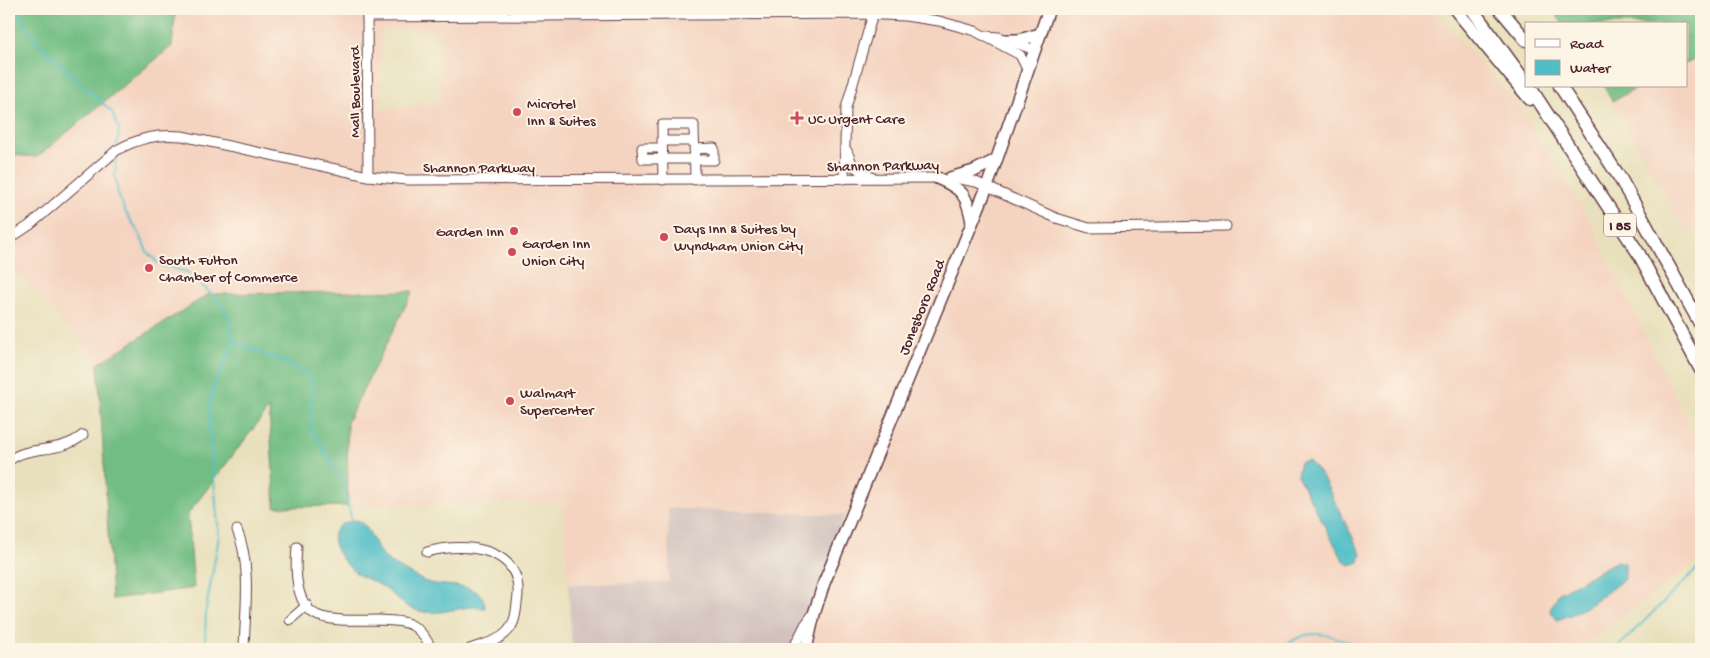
<svg xmlns="http://www.w3.org/2000/svg" width="1710" height="658" viewBox="0 0 1710 658" font-family="'Gochi Hand',sans-serif">
<style>
.built{fill:#f4d3c0;fill-rule:evenodd}
.industrial{fill:#d0c0bc}
.forest{fill:#72bd84;stroke:#5e6e58}
.water{fill:#50bec7;stroke:#4d6e79}
.lines{fill:none;stroke-linecap:round;stroke-linejoin:round}
.stream{stroke:#50bec7;stroke-width:2}
.minor-casing{stroke:#623c41;stroke-width:11}
.major-casing{stroke:#623c41;stroke-width:14}
.highway-casing{stroke:#623c41;stroke-width:15}
.minor{stroke:#fff;stroke-width:9}
.major{stroke:#fff;stroke-width:11}
.highway{stroke:#fff;stroke-width:12}
.poi-dot{fill:#d1495b;stroke:#fcf5e5;stroke-width:2}
.labels{text-anchor:middle;stroke-width:4;stroke-linejoin:round;paint-order:stroke}
.shield{fill:#fcf5e5;stroke:#7f5f63;stroke-width:1}
.shield-label{font-size:14px;font-weight:bold;fill:#4a1f2b}
.street-label{font-size:15px;fill:#4a1f2b;stroke:#fcf5e5}
.poi-label{font-size:15px;fill:#4a1f2b;stroke:#fcf5e5;text-anchor:start}
</style>
<rect width="100%" height="100%" fill="#fcf5e5"/>
<filter id="ink" filterUnits="userSpaceOnUse"><feTurbulence type="fractalNoise" baseFrequency=".02" numOctaves="2"/><feDisplacementMap in="SourceGraphic" scale="10" xChannelSelector="R" yChannelSelector="G"/><feConvolveMatrix kernelMatrix="1 2 1 2 8 2 1 2 1" color-interpolation-filters="sRGB"/></filter>
<filter id="wash" filterUnits="userSpaceOnUse"><feTurbulence type="fractalNoise" baseFrequency=".0096" numOctaves="4" result="noise"/><feDisplacementMap in="SourceGraphic" scale="20" xChannelSelector="R" yChannelSelector="G"/><feGaussianBlur stdDeviation="1.12" result="paint"/><feColorMatrix in="noise" values="0 0 0 0 0 0 0 0 0 0 0 0 0 0 0 0 0 1.4 0 .05"/><feComposite in="paint" operator="in"/></filter>
<g filter="url(#wash)">
<rect width="100%" height="100%" fill="#e8e0bc"/>
<g class="built">
<path d="M 176,9 L 1431,9 L 1519,105 L 1589,219 L 1701,450 L 1701,559 L 1577,649 L 806,647 L 822,578 L 844,515 L 668,508 L 669,582 L 568,585 L 563,502 L 348,506 L 347,422 L 413,292 L 209,294 L 98,364 L 21,274 L 9,279 L 9,155 L 37,157 L 172,46 ZM 382,29 L 440,30 L 439,102 L 380,110 Z"/>
<path d="M 1701,56 L 1701,229 L 1688,235 L 1612,101 L 1641,86 L 1686,86 L 1686,64 Z"/>
</g>
<path class="industrial" d="M 668,508 L 845,515 L 822,577 L 806,647 L 985,649 L 572,649 L 568,585 L 669,582 Z"/>
<g class="forest">
<path d="M 9,9 L 176,9 L 172,46 L 37,157 L 9,155 Z"/>
<path d="M 1552,9 L 1701,9 L 1701,56 L 1686,64 L 1686,24 L 1563,24 Z"/>
<path d="M 1604,86 L 1641,86 L 1612,101 Z"/>
<path d="M 413,291 L 347,422 L 348,506 L 275,507 L 269,408 L 188,514 L 194,588 L 112,599 L 98,364 L 209,294 Z"/>
</g>
<g class="water">
<path d="M 1309,461 L 1322,476 L 1361,554 L 1359,562 L 1350,565 L 1343,560 L 1297,475 L 1300,462 Z"/>
<path d="M 357,520 C 371,526 372,545 383,556 C 394,566 409,573 422,580 C 440,590 485,578 485,608 C 480,609 476,607 470,607 C 450,610 430,617 410,608 C 400,603 392,593 383,587 C 375,581 364,579 356,573 C 335,557 318,524 357,520 Z"/>
<path d="M 1617,561 L 1625,563 L 1625,578 C 1604,595 1583,612 1557,620 L 1550,610 L 1559,593 Z"/>
</g>
<g class="lines">
<g class="stream">
<path d="M 17,9 L 27,29 L 56,61 L 112,112 L 119,130 L 117,147"/>
<path d="M 116,156 L 115,176 L 118,194 L 125,211 L 140,235 L 147,252 L 160,265 L 187,272 L 216,298 L 227,314 L 234,342 L 214,386 L 208,413 L 219,536 L 206,609 L 205,649"/>
<path d="M 234,342 L 285,362 L 309,375 L 313,384 L 310,421 L 312,430 L 341,478 L 352,520"/>
<path d="M 1284,649 C 1305,623 1338,636 1364,649"/>
<path d="M 1616,649 L 1701,565"/>
</g>
</g>
</g>
<g filter="url(#ink)">
<g class="lines">
<defs>
<g id="minor">
<path d="M 367,9 L 368,176"/>
<path d="M 367,17 L 860,14 L 905,16 L 939,21 L 975,31 L 1020,55 L 1028,71"/>
<path d="M 985,36 L 999,37 L 1035,50"/>
<path d="M 662,141 L 694,141"/>
<path d="M 662,148 L 642,148 L 643,159 L 694,159"/>
<path d="M 694,149 L 714,148 L 714,160 L 694,160"/>
<path d="M 847,151 L 853,166 L 873,178"/>
<path d="M 954,178 L 976,182 L 1056,218 L 1089,228 L 1226,226"/>
<path d="M 844,179 L 846,108 L 873,14"/>
<path d="M 663,180 L 662,125 L 694,125 L 695,180"/>
<path d="M 9,239 L 30,225 L 117,150 C 139,138 157,134 182,136 L 368,176 L 406,180 L 941,178"/>
<path d="M 9,461 C 28,444 59,455 83,435"/>
<path d="M 237,530 C 252,566 245,611 244,649"/>
<path d="M 297,547 C 295,568 294,610 322,617 C 340,622 360,620 379,620 C 389,621 404,620 413,626 C 422,631 427,641 432,649"/>
<path d="M 427,552 C 465,541 527,547 517,603 C 516,613 515,623 508,631 C 498,642 483,644 470,649"/>
<path d="M 290,620 L 307,605"/>
<path d="M 793,649 L 805,625 L 813,614"/>
</g>
<g id="major">
<path d="M 1007,40 L 1019,40 L 1040,34"/>
<path d="M 937,178 C 963,189 967,195 972,222"/>
<path d="M 950,178 L 974,171 L 996,160"/>
<path d="M 806,649 L 814,614 L 824,583 L 987,187 L 1049,9"/>
</g>
<g id="highway">
<path d="M 1455,9 L 1530,99"/>
<path d="M 1472,9 L 1526,83"/>
<path d="M 1500,9 L 1526,40"/>
<path d="M 1529,86 L 1639,254 L 1701,370"/>
<path d="M 1560,86 L 1620,178 L 1701,325"/>
</g>
</defs>
<use href="#minor" class="minor-casing"/>
<use href="#major" class="major-casing"/>
<use href="#highway" class="highway-casing"/>
<use href="#minor" class="minor"/>
<use href="#major" class="major"/>
<use href="#highway" class="highway"/>
</g>
</g>
<g class="poi-dot">
<circle cx="517" cy="112" r="5"/>
<path d="M794.5 110.5h5v5h5v5h-5v5h-5v-5h-5v-5h5z"/>
<circle cx="514" cy="231" r="5"/>
<circle cx="664" cy="237" r="5"/>
<circle cx="512" cy="252" r="5"/>
<circle cx="149" cy="268" r="5"/>
<circle cx="510" cy="401" r="5"/>
</g>
<g class="labels">
<rect class="shield" x="1604" y="213.5" width="32" height="23" rx="4"/>
<g class="shield-label">
<text x="1620" y="230">I 85</text>
</g>
<g class="street-label">
<text transform="translate(354 92) rotate(-90)" y="5">Mall Boulevard</text>
<text transform="translate(883 165) rotate(-1)" y="5">Shannon Parkway</text>
<text x="479" y="172">Shannon Parkway</text>
<text transform="translate(921 307) rotate(-68)" y="5">Jonesboro Road</text>
</g>
<g class="poi-label">
<text x="527" y="108">Microtel<tspan x="527" dy="17">Inn &amp; Suites</tspan></text>
<text x="808" y="123">UC Urgent Care</text>
<text x="674" y="233">Days Inn &amp; Suites by<tspan x="674" dy="17">Wyndham Union City</tspan></text>
<text x="504" y="236" text-anchor="end">Garden Inn</text>
<text x="522" y="248">Garden Inn<tspan x="522" dy="17">Union City</tspan></text>
<text x="159" y="264">South Fulton<tspan x="159" dy="17">Chamber of Commerce</tspan></text>
<text x="520" y="397">Walmart<tspan x="520" dy="17">Supercenter</tspan></text>
</g>
</g>
<rect width="1710" height="658" fill="none" stroke="#fcf5e5" stroke-width="30"/>
<rect x="1525" y="22" width="162" height="65" fill="#fcf5e5" stroke="#b59f9b"/>
<rect x="1535" y="39" width="25" height="8" fill="#ffffff" stroke="#b59f9b"/>
<text x="1570" y="48" font-size="15" fill="#4a1f2b">Road</text>
<rect x="1535" y="60" width="25" height="15" fill="#50bec7" stroke="#b59f9b"/>
<text x="1570" y="72" font-size="15" fill="#4a1f2b">Water</text>
</svg>
